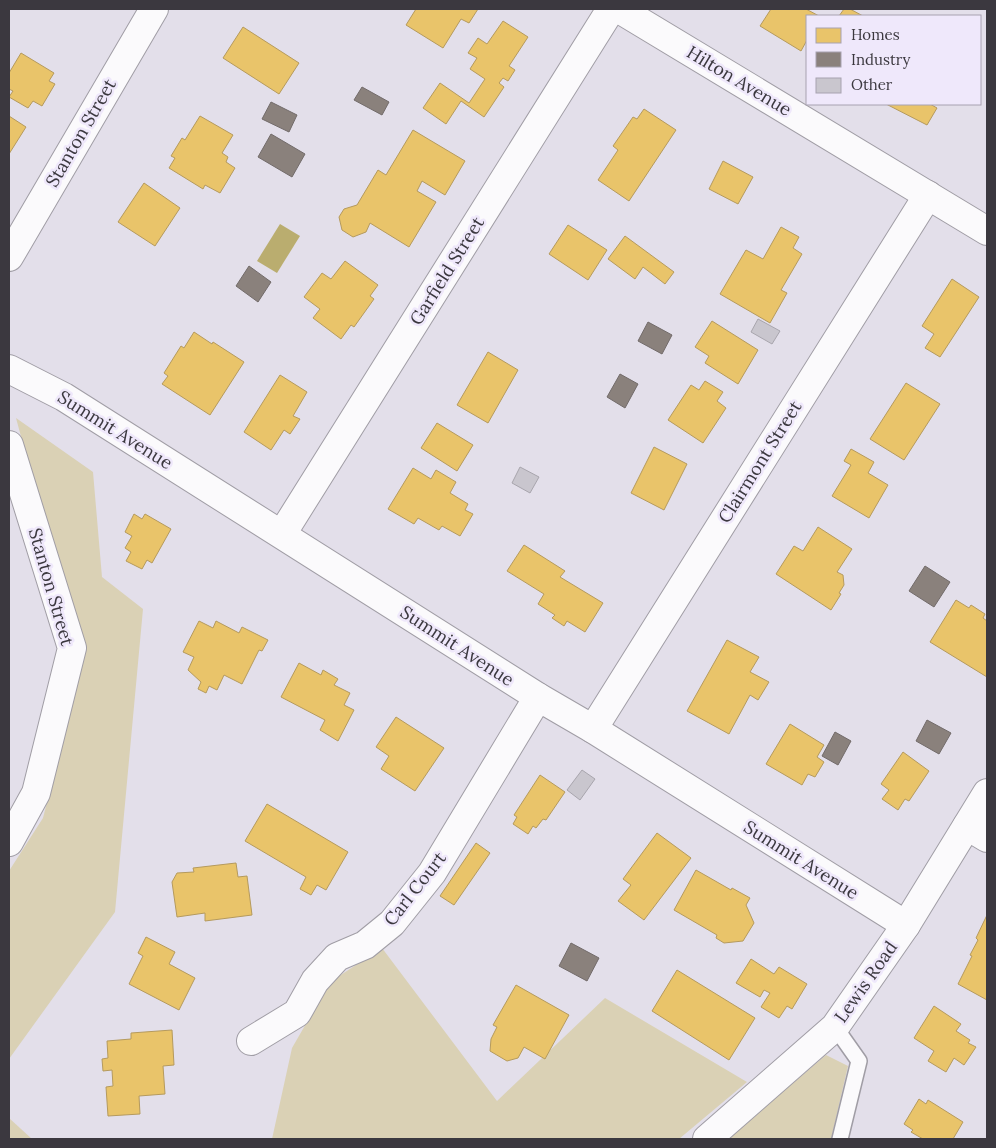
<svg xmlns="http://www.w3.org/2000/svg" width="996" height="1148" viewBox="0 0 996 1148" font-family="Lora,serif">
<style>
.green{fill:#dad1b5}
.water{fill:#baad6f}
.homes{fill:#e9c46a;stroke:#b59a5d}
.industry{fill:#8a817c;stroke:#726b6a}
.building{fill:#c9c6ce;stroke:#a8a5ad}
.lines{fill:none;stroke-linecap:round;stroke-linejoin:round}
.service-casing{stroke:#a09da5;stroke-width:18}
.minor-casing{stroke:#a09da5;stroke-width:30}
.service{stroke:#fbfafc;stroke-width:15}
.minor{stroke:#fbfafc;stroke-width:28}
.labels{text-anchor:middle;stroke-width:5;stroke-linejoin:round;paint-order:stroke}
.street-label{font-size:18px;fill:#3b383f;stroke:#efe8fb}
</style>
<rect width="100%" height="100%" fill="#e3dfea"/>
<g class="green">
<path d="M 16,418 L 93,472 L 102,577 L 143,609 L 115,912 L 9,1059 L 9,871 L 43,818 L 82,663 Z"/>
<path d="M 382,948 L 497,1101 L 605,998 L 747,1082 L 679,1139 L 272,1139 L 292,1048 L 330,982 Z"/>
<path d="M 826,1055 L 848,1066 L 831,1139 L 727,1139 Z"/>
<path d="M 9,1118 L 32,1139 L 9,1139 Z"/>
</g>
<path class="water" d="M 280,224 L 300,236 L 277,273 L 257,261 Z"/>
<g class="homes">
<path d="M 416,9 L 478,9 L 469,23 L 461,19 L 443,48 L 406,25 Z"/>
<path d="M 771,9 L 806,9 L 819,16 L 807,16 L 807,40 L 801,51 L 760,26 Z"/>
<path d="M 844,9 L 850,9 L 863,16 L 839,16 Z"/>
<path d="M 503,21 L 528,37 L 509,66 L 515,70 L 508,81 L 503,78 L 499,83 L 504,87 L 484,117 L 461,101 L 446,124 L 423,108 L 440,83 L 469,103 L 485,79 L 470,69 L 477,58 L 468,53 L 478,38 L 487,44 Z"/>
<path d="M 243,27 L 299,63 L 279,94 L 223,58 Z"/>
<path d="M 21,53 L 54,73 L 49,81 L 55,84 L 42,106 L 33,101 L 28,108 L 9,97 L 13,91 L 9,89 L 9,73 Z"/>
<path d="M 886,104 L 930,104 L 937,108 L 927,125 Z"/>
<path d="M 644,109 L 676,130 L 629,201 L 598,180 L 618,150 L 613,146 L 633,117 L 637,119 Z"/>
<path d="M 9,116 L 26,127 L 9,154 Z"/>
<path d="M 200,116 L 233,135 L 222,153 L 228,157 L 226,162 L 235,168 L 220,193 L 205,185 L 203,189 L 169,168 L 175,158 L 171,156 L 182,138 L 185,140 Z"/>
<path d="M 413,130 L 465,161 L 445,195 L 422,181 L 417,191 L 436,202 L 409,247 L 370,223 L 366,232 L 353,237 L 342,230 L 339,217 L 344,209 L 357,205 L 378,170 L 386,175 Z"/>
<path d="M 723,161 L 753,177 L 738,204 L 709,189 Z"/>
<path d="M 144,183 L 180,208 L 155,246 L 118,222 Z"/>
<path d="M 568,225 L 607,250 L 588,280 L 549,254 Z"/>
<path d="M 781,227 L 799,237 L 793,248 L 802,254 L 781,290 L 787,293 L 770,323 L 720,294 L 746,250 L 763,259 Z"/>
<path d="M 625,236 L 674,272 L 665,284 L 643,267 L 635,279 L 608,259 Z"/>
<path d="M 345,261 L 378,285 L 370,296 L 374,299 L 354,327 L 351,325 L 341,339 L 313,318 L 320,309 L 304,297 L 322,273 L 331,279 Z"/>
<path d="M 952,279 L 979,297 L 940,357 L 925,348 L 934,334 L 922,326 Z"/>
<path d="M 712,321 L 758,350 L 738,384 L 705,363 L 709,356 L 695,347 Z"/>
<path d="M 194,332 L 212,344 L 213,342 L 244,362 L 210,415 L 162,384 L 168,376 L 164,373 L 181,346 L 184,348 Z"/>
<path d="M 488,352 L 518,370 L 488,423 L 457,405 Z"/>
<path d="M 280,375 L 307,392 L 293,416 L 300,419 L 290,434 L 284,430 L 271,450 L 244,432 Z"/>
<path d="M 705,381 L 723,392 L 717,401 L 726,408 L 703,443 L 668,420 L 691,385 L 699,390 Z"/>
<path d="M 906,383 L 940,404 L 904,460 L 870,439 Z"/>
<path d="M 437,423 L 473,445 L 457,471 L 421,448 Z"/>
<path d="M 654,447 L 687,464 L 664,510 L 631,493 Z"/>
<path d="M 851,449 L 874,462 L 868,473 L 888,485 L 869,518 L 832,496 L 851,465 L 844,461 Z"/>
<path d="M 413,468 L 431,479 L 436,470 L 456,482 L 450,493 L 468,504 L 465,510 L 473,514 L 460,536 L 442,526 L 439,530 L 418,518 L 414,524 L 388,509 Z"/>
<path d="M 134,514 L 142,519 L 145,514 L 171,529 L 152,563 L 147,560 L 142,569 L 126,561 L 131,552 L 125,548 L 132,536 L 125,532 Z"/>
<path d="M 818,527 L 852,549 L 837,572 L 843,575 L 844,585 L 839,593 L 841,594 L 831,610 L 776,574 L 794,546 L 803,551 Z"/>
<path d="M 524,545 L 565,571 L 560,577 L 603,603 L 585,632 L 567,621 L 564,626 L 552,618 L 555,615 L 538,604 L 544,594 L 507,571 Z"/>
<path d="M 956,600 L 969,608 L 971,605 L 985,614 L 983,618 L 987,621 L 987,677 L 930,642 Z"/>
<path d="M 199,621 L 213,628 L 216,621 L 239,633 L 242,627 L 268,640 L 262,651 L 259,650 L 242,684 L 224,675 L 217,690 L 209,686 L 206,693 L 198,689 L 201,682 L 188,670 L 194,657 L 183,652 Z"/>
<path d="M 727,640 L 759,657 L 750,672 L 769,682 L 758,700 L 750,695 L 729,734 L 687,711 Z"/>
<path d="M 299,663 L 321,675 L 323,670 L 338,679 L 334,685 L 350,693 L 344,705 L 354,710 L 338,741 L 320,730 L 325,720 L 281,697 Z"/>
<path d="M 396,717 L 444,748 L 415,791 L 381,769 L 389,756 L 376,747 Z"/>
<path d="M 790,724 L 824,745 L 817,757 L 824,762 L 815,777 L 808,774 L 802,785 L 766,764 Z"/>
<path d="M 903,752 L 929,771 L 909,801 L 905,799 L 898,810 L 882,799 L 889,790 L 881,784 Z"/>
<path d="M 540,775 L 565,792 L 546,820 L 543,819 L 536,828 L 533,826 L 528,834 L 513,824 L 517,817 L 514,815 Z"/>
<path d="M 267,804 L 348,852 L 326,890 L 317,885 L 311,895 L 300,889 L 306,877 L 245,841 Z"/>
<path d="M 657,833 L 691,858 L 644,920 L 618,901 L 631,885 L 623,879 Z"/>
<path d="M 476,843 L 490,853 L 454,905 L 440,896 Z"/>
<path d="M 236,863 L 238,877 L 247,876 L 252,915 L 205,921 L 205,913 L 177,917 L 172,882 L 177,873 L 194,872 L 193,868 Z"/>
<path d="M 696,870 L 731,890 L 732,888 L 750,898 L 746,905 L 754,923 L 743,941 L 724,943 L 716,938 L 717,935 L 674,910 Z"/>
<path d="M 987,915 L 987,1000 L 958,984 L 972,956 L 970,955 L 978,940 L 976,938 Z"/>
<path d="M 146,937 L 175,952 L 169,964 L 195,978 L 179,1010 L 129,984 L 143,956 L 138,953 Z"/>
<path d="M 751,959 L 774,974 L 779,967 L 807,984 L 792,1009 L 787,1006 L 779,1018 L 761,1007 L 770,993 L 764,990 L 760,997 L 736,983 Z"/>
<path d="M 677,970 L 755,1018 L 729,1060 L 652,1011 Z"/>
<path d="M 516,985 L 569,1015 L 545,1059 L 524,1047 L 518,1058 L 507,1061 L 490,1051 L 491,1039 L 497,1027 L 493,1025 Z"/>
<path d="M 934,1006 L 961,1024 L 956,1031 L 970,1040 L 968,1043 L 976,1047 L 964,1065 L 954,1058 L 946,1072 L 928,1061 L 934,1051 L 914,1038 Z"/>
<path d="M 172,1030 L 174,1065 L 163,1066 L 165,1094 L 139,1096 L 140,1114 L 108,1116 L 106,1087 L 113,1086 L 112,1070 L 103,1071 L 102,1059 L 108,1058 L 107,1041 L 131,1039 L 131,1033 Z"/>
<path d="M 919,1099 L 926,1104 L 928,1100 L 963,1122 L 953,1139 L 923,1139 L 911,1132 L 913,1130 L 904,1124 Z"/>
</g>
<g class="industry">
<path d="M 362,87 L 389,102 L 382,115 L 354,100 Z"/>
<path d="M 271,102 L 297,115 L 289,132 L 262,119 Z"/>
<path d="M 271,134 L 305,154 L 292,177 L 258,157 Z"/>
<path d="M 249,266 L 271,282 L 258,302 L 236,286 Z"/>
<path d="M 648,322 L 672,335 L 662,354 L 638,341 Z"/>
<path d="M 620,374 L 638,384 L 625,408 L 607,397 Z"/>
<path d="M 925,566 L 950,582 L 934,607 L 909,591 Z"/>
<path d="M 927,720 L 951,733 L 939,754 L 916,741 Z"/>
<path d="M 835,732 L 851,741 L 838,765 L 822,756 Z"/>
<path d="M 571,943 L 599,958 L 587,981 L 559,966 Z"/>
</g>
<g class="building">
<path d="M 758,319 L 780,331 L 772,344 L 751,332 Z"/>
<path d="M 520,467 L 539,477 L 530,493 L 512,483 Z"/>
<path d="M 582,770 L 595,779 L 580,800 L 567,790 Z"/>
</g>
<g class="lines">
<defs>
<path id="service" d="M 835,1027 L 859,1061 L 840,1139"/>
<g id="minor">
<path d="M 619,9 L 987,231"/>
<path d="M 9,257 L 154,9"/>
<path d="M 9,369 L 64,397 L 538,697 L 593,729 L 906,925"/>
<path d="M 9,445 L 72,648 L 36,793 L 9,842"/>
<path d="M 282,534 L 611,9"/>
<path d="M 593,729 L 928,195"/>
<path d="M 967,826 L 987,838"/>
<path d="M 251,1041 L 297,1013 L 315,981 L 337,957 L 365,945 L 392,923 L 432,873 L 538,697"/>
<path d="M 707,1139 L 835,1027 L 906,925 L 987,793"/>
</g>
</defs>
<use href="#service" class="service-casing"/>
<use href="#minor" class="minor-casing"/>
<use href="#service" class="service"/>
<use href="#minor" class="minor"/>
</g>
<g class="labels">
<g class="street-label">
<text transform="translate(739 81) rotate(31)" y="6">Hilton Avenue</text>
<text transform="translate(81 133) rotate(-60)" y="6">Stanton Street</text>
<text transform="translate(447 271) rotate(-58)" y="6">Garfield Street</text>
<text transform="translate(115 430) rotate(32)" y="6">Summit Avenue</text>
<text transform="translate(760 462) rotate(-58)" y="6">Clairmont Street</text>
<text transform="translate(51 587) rotate(74)" y="6">Stanton Street</text>
<text transform="translate(457 646) rotate(33)" y="6">Summit Avenue</text>
<text transform="translate(801 860) rotate(32)" y="6">Summit Avenue</text>
<text transform="translate(415 889) rotate(-52)" y="6">Carl Court</text>
<text transform="translate(866 982) rotate(-55)" y="6">Lewis Road</text>
</g>
</g>
<rect width="996" height="1148" fill="none" stroke="#3b383f" stroke-width="20"/>
<rect x="806" y="15" width="175" height="90" fill="#efe8fb" stroke="#a7a2b0"/>
<rect x="816" y="28" width="25" height="15" fill="#e9c46a" stroke="#a7a2b0"/>
<text x="851" y="40" font-size="15" fill="#3b383f">Homes</text>
<rect x="816" y="52" width="25" height="15" fill="#8a817c" stroke="#a7a2b0"/>
<text x="851" y="65" font-size="15" fill="#3b383f">Industry</text>
<rect x="816" y="78" width="25" height="15" fill="#c9c6ce" stroke="#a7a2b0"/>
<text x="851" y="90" font-size="15" fill="#3b383f">Other</text>
</svg>
